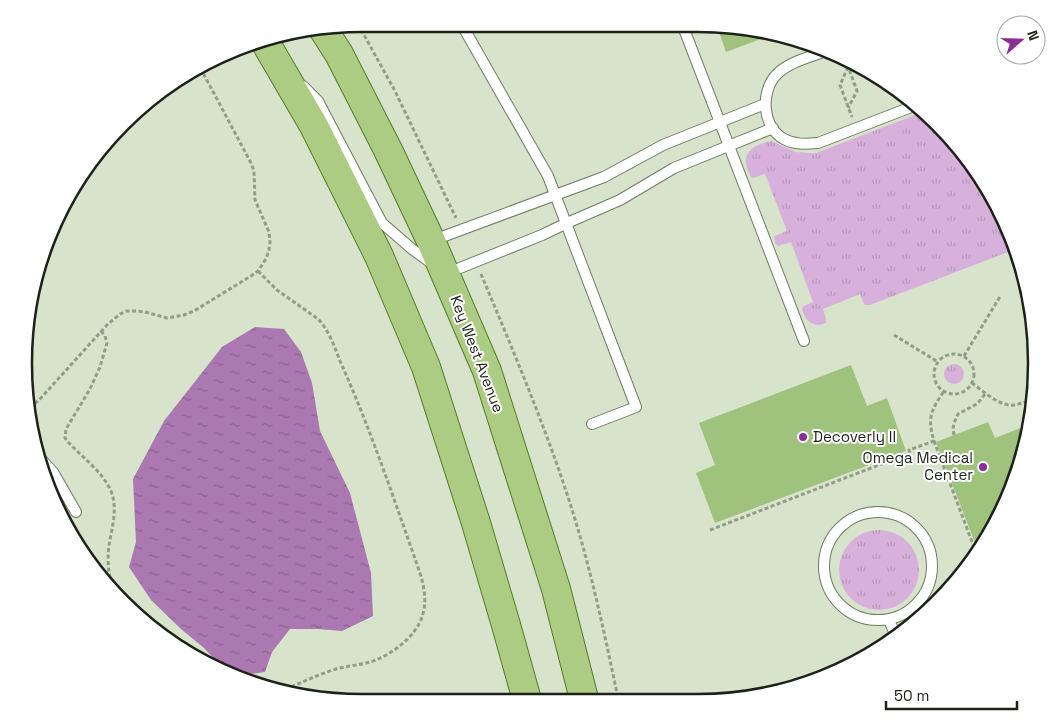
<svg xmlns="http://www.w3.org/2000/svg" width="1061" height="726" viewBox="0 0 1061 726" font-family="'Space Grotesk',sans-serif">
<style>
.grass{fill:url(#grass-tufts)}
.water{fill:url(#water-ripples)}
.building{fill:#9fc27d}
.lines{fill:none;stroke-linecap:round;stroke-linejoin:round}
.lane-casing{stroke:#6f7b64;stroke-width:12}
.primary-casing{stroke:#567a29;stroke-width:30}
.path{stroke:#929c88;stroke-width:3;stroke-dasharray:4 2.5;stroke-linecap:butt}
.lane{stroke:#fff;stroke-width:10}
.primary{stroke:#accb83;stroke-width:28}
.poi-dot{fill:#8b2d97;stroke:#fff;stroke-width:2}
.labels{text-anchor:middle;stroke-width:4;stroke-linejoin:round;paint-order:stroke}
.street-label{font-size:15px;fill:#1d2219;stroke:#fff}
.poi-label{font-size:15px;fill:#1d2219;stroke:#fff;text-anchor:start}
.rim{fill:none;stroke:#1d2219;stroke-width:2.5}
</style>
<defs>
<pattern id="grass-tufts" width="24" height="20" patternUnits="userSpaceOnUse" patternTransform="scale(1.25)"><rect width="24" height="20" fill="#d7b1db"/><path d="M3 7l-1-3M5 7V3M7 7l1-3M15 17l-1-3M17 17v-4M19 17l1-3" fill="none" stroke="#b898bb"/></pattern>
<pattern id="water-ripples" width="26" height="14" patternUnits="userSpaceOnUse" patternTransform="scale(1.25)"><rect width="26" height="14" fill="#ab78b1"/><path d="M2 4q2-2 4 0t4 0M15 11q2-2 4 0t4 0" fill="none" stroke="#8b628f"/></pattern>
</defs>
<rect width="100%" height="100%" fill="#d7e4cb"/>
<g class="grass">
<path d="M 923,112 L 938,123 L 980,175 L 1012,233 L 1016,249 L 870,305 L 866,305 L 864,304 L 860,294 L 823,309 L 826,319 L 826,323 C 813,329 803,319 802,307 L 813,302 L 791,242 L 778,246 C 775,244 773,239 775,236 L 787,231 L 765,174 L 753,178 L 751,177 C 749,173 747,169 746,164 C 743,150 759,143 771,141 L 796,152 L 808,153 L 816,153 Z"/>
<circle cx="954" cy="374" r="10"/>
<circle cx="879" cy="570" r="40"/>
</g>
<path class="water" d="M 255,327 L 284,329 L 301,352 L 312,383 L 320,431 L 350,493 L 371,573 L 373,616 L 342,631 L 318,629 L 290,629 L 272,652 L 265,672 L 234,676 L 220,665 L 204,648 L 181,629 L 151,600 L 129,567 L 136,542 L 133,479 L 164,421 L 222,347 Z"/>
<g class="building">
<path d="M 718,29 L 764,30 L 774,34 L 726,52 Z"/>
<path d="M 851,365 L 867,406 L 887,398 L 906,451 L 715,523 L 696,473 L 715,465 L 699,423 Z"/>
<path d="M 988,422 L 995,438 L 1031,424 L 1031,429 L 1011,493 L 979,553 L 936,442 Z"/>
</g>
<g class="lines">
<defs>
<g id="lane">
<path d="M 462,25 L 548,176 L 636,407 L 592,424"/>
<path d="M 684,29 L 804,341"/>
<path d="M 826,51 C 810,57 789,62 777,74 C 760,91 762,127 784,139 C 795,145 806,144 818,143 L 914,106"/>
<path d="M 303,86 L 318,101 L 382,223 L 412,249 L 434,265"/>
<path d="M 431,241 L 604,177 L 663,145 L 765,104"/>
<path d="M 445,274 L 542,235 L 567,223 L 620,200 L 674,168 L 773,128"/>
<path d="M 40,458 L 53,472 L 76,512"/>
<circle cx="878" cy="566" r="54"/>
<path d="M 889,620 L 895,634"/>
</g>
<g id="primary">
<path d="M 323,29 L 339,54 L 388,150 L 431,241 L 487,371 L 556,589 L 584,699"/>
<path d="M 264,40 L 314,126 L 379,256 L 426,367 L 476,523 L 506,625 L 527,700"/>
</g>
</defs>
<use href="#lane" class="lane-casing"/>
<use href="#primary" class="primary-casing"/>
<g class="path">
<path d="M 358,24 L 395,91 L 456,218"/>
<path d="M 845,58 L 857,91 L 848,108"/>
<path d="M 848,67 L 840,85 L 852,117"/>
<path d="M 258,271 L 277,290 L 318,319 C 331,332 336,353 344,370 C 373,436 396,505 420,573 C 430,605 425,627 397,648 C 389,654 380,659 370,662 C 359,665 347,666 336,669 C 317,675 300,683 282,691"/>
<path d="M 481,274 C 512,348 544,423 569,500 C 590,565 604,631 618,698"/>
<path d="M 101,331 L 105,336 L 107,343 L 100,367 L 90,389 L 66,429 L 65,438 L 68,442 C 82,457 102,471 111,491 C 118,508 112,528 109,545 C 107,562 108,578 116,593"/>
<path d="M 894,335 L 938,362"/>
<circle cx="954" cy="374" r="20"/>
<path d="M 964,356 L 1001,295"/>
<path d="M 972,383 C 983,391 1000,407 1014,405 C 1021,404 1028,401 1034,398"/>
<path d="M 30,408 L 40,399 L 107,325 L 120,314 L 127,311 L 136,311 L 145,312 L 167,318 L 184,315 L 194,311 L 251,276 L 258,271 L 266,259 L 269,250 L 270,242 L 269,232 L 255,200 L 254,171 L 251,163 L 201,69"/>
<path d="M 954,435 L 953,429 L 954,423 L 958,414 L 977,404 L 986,393"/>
<path d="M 934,441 L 977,555"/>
<path d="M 710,530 L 910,453 L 909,450 L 934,441 C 927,417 931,411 944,391"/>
</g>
<use href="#lane" class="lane"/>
<use href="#primary" class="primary"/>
</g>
<g class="poi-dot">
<circle cx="803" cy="437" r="5"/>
<circle cx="983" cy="467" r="5"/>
</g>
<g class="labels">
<g class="street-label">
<text transform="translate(477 354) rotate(69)" y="5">Key West Avenue</text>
</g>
<g class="poi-label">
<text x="813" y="442">Decoverly II</text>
<text x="973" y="463" text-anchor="end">Omega Medical<tspan x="973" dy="17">Center</tspan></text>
</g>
</g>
<path d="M0 0H1061V726H0ZM362 32H698A330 330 0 0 1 1028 362V364A330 330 0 0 1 698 694H362A330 330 0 0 1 32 364V362A330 330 0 0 1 362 32Z" fill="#fff" fill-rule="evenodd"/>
<path class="rim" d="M362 32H698A330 330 0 0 1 1028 362V364A330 330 0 0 1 698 694H362A330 330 0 0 1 32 364V362A330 330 0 0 1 362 32Z"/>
<g transform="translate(1021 40) rotate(70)"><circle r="24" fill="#ffffff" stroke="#a5a7a3"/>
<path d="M0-4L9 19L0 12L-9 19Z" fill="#8b2d97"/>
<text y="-8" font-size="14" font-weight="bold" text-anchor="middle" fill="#1d2219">N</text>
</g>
<path d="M886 701v8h131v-8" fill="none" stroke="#1d2219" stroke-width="2.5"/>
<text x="894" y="701" font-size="15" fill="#1d2219" stroke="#ffffff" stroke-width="4" paint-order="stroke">50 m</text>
</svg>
